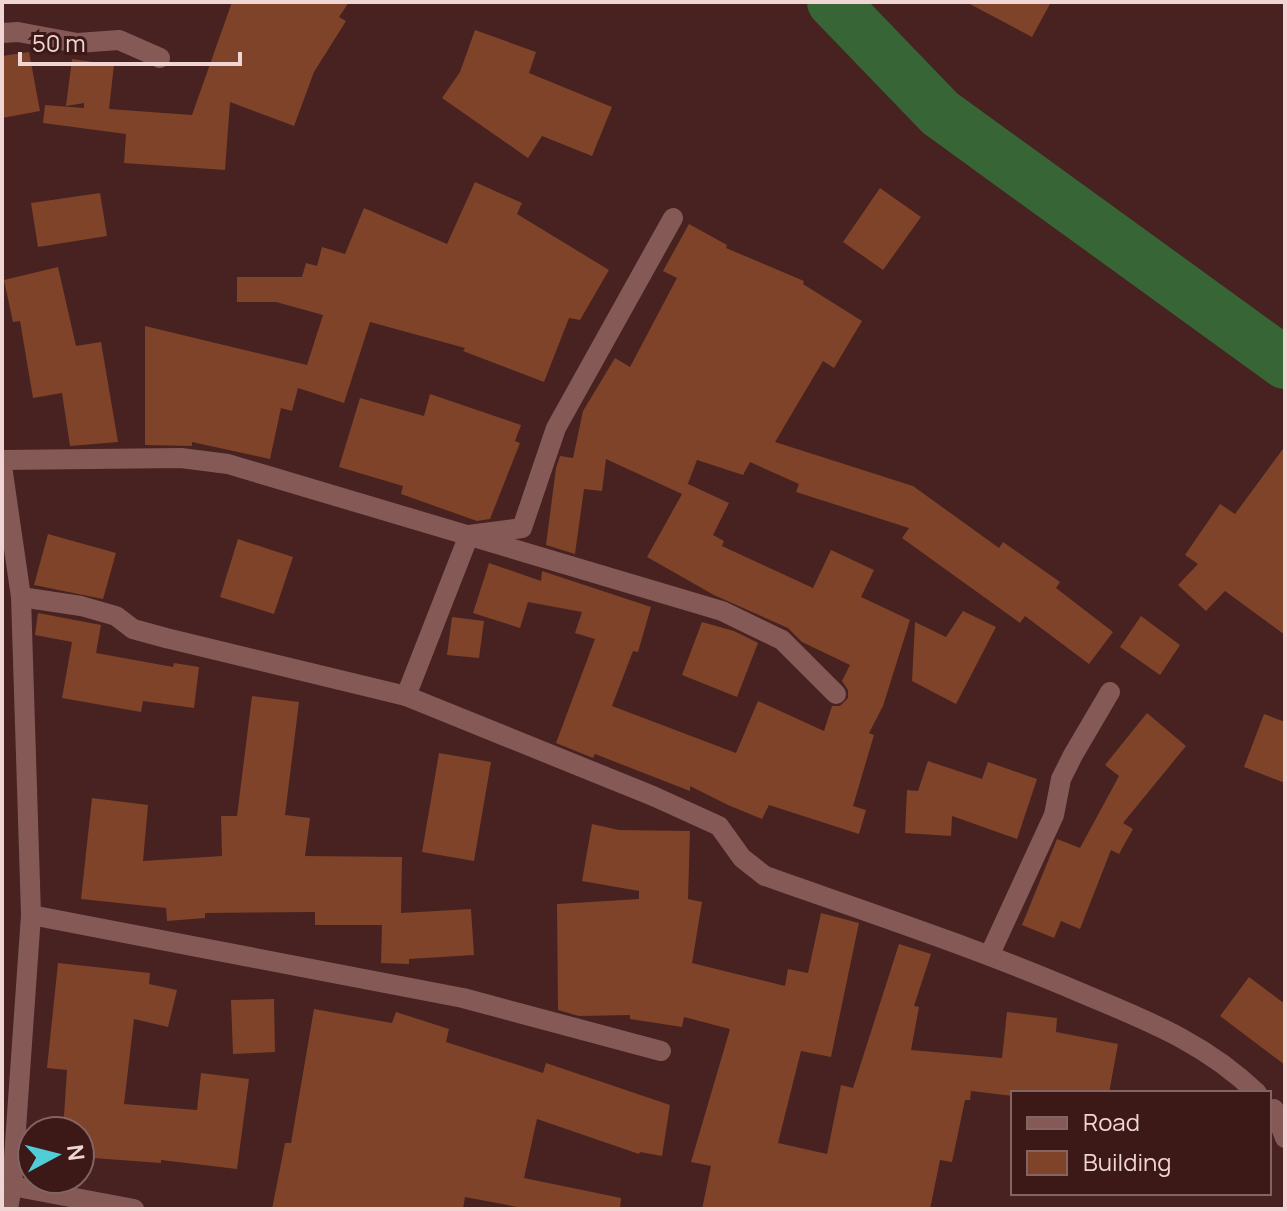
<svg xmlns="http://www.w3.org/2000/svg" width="1287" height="1211" viewBox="0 0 1287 1211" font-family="Manrope,sans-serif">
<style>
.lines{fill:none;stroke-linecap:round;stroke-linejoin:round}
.river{stroke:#376535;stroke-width:52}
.building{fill:#7e4329}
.minor{stroke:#845956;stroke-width:20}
</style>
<rect width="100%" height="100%" fill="#472220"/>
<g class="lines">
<path class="river" d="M 833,2 L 940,113 L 1285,363"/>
</g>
<g class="building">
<path d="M 232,2 L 349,2 L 339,17 L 346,21 L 314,72 L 294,126 L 230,102 L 225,170 L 124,163 L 126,134 L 43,123 L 45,105 L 84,108 L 84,103 L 66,106 L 72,59 L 114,65 L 109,109 L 192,115 Z"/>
<path d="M 966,2 L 1051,2 L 1032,37 Z"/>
<path d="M 475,30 L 536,52 L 529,73 L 612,107 L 592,156 L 542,136 L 528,158 L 442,98 L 460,72 Z"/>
<path d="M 29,52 L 40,111 L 2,118 L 2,56 Z"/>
<path d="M 475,182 L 522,203 L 517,214 L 609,270 L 580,320 L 569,318 L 544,382 L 463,351 L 465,348 L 370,322 L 344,403 L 298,388 L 292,411 L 281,408 L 270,459 L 192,442 L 192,446 L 145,445 L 145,326 L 307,365 L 323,315 L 276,302 L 237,302 L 237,277 L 302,277 L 306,263 L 317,266 L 322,247 L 345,254 L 364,208 L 447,244 Z"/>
<path d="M 880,188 L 921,217 L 883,270 L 843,242 Z"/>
<path d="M 100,193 L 107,236 L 38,247 L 31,203 Z"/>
<path d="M 689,224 L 727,245 L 726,248 L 804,281 L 803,284 L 862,321 L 834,368 L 823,361 L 775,442 L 913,486 L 999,548 L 1003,542 L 1060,582 L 1056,588 L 1113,632 L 1089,664 L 1025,616 L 1020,623 L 902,538 L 909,528 L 796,492 L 799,484 L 750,462 L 743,475 L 697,460 L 687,486 L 688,484 L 729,503 L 713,535 L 724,541 L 722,546 L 813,588 L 831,550 L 874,570 L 861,597 L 910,620 L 883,706 L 869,733 L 874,735 L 853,806 L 866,810 L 859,834 L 769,805 L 762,819 L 728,805 L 690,786 L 690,791 L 595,754 L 593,758 L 556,743 L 595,639 L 575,633 L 582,612 L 528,602 L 520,628 L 473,613 L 489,563 L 541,581 L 542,571 L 651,607 L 638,652 L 633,651 L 612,706 L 736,753 L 758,701 L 824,731 L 832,706 L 840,706 L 848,698 L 848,690 L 842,681 L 850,665 L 802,642 L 788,628 L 714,595 L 647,557 L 682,494 L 606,459 L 602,491 L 584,489 L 575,554 L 546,545 L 556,468 L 560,456 L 573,458 L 583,411 L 615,358 L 630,367 L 677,278 L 663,271 Z"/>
<path d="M 58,267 L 76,346 L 101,342 L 118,442 L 70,446 L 62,393 L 33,398 L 20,321 L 13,322 L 4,280 Z"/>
<path d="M 430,394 L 521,425 L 515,441 L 520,443 L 490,519 L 477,521 L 401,494 L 403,486 L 339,467 L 360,398 L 424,416 Z"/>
<path d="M 1285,446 L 1285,635 L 1225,591 L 1206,611 L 1178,585 L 1198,564 L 1185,555 L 1220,504 L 1235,514 Z"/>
<path d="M 48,534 L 116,553 L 103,599 L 34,585 Z"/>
<path d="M 238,539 L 293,557 L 274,614 L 220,597 Z"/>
<path d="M 963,611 L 996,627 L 956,704 L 912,681 L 915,622 L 946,637 Z"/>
<path d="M 38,613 L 101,625 L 96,653 L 173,667 L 174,663 L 199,667 L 194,708 L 143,701 L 141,712 L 62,698 L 72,642 L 35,635 Z"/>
<path d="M 1141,616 L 1180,645 L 1160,675 L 1120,647 Z"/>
<path d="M 452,617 L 484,621 L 479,658 L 447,655 Z"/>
<path d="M 702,622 L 734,631 L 758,643 L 737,697 L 682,675 Z"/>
<path d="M 252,696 L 299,702 L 285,815 L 310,818 L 305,856 L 402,857 L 401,913 L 471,909 L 474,955 L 409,959 L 409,964 L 381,963 L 382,925 L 315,925 L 315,912 L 205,913 L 205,918 L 167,921 L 166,908 L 81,899 L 92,798 L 148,805 L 143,861 L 222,856 L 221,816 L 237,816 Z"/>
<path d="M 1147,713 L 1186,746 L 1123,823 L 1133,829 L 1119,854 L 1111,850 L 1080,929 L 1061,921 L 1054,938 L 1022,925 L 1057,839 L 1080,848 L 1119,776 L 1105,765 Z"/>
<path d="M 1264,714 L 1285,722 L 1285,783 L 1244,767 Z"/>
<path d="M 439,753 L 491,762 L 474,861 L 422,852 Z"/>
<path d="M 928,761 L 982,779 L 988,762 L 1037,779 L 1017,839 L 952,816 L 951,836 L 905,833 L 907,790 L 918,791 Z"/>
<path d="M 592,824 L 619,830 L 690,831 L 688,899 L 702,902 L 692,963 L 785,986 L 788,969 L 808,973 L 821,913 L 859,923 L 831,1057 L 801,1051 L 778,1143 L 827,1154 L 841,1085 L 853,1088 L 899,944 L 931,954 L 914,1006 L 919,1007 L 911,1050 L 1002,1058 L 1007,1012 L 1057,1018 L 1056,1032 L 1118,1044 L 1109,1093 L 1013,1093 L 1013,1096 L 971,1091 L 970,1100 L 965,1100 L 952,1162 L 940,1160 L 930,1209 L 702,1209 L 711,1166 L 691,1162 L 730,1029 L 684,1017 L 682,1027 L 630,1019 L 630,1015 L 579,1016 L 558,1010 L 557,904 L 639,899 L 639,891 L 582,881 Z"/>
<path d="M 58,963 L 150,973 L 149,984 L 177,990 L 168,1027 L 134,1019 L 124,1104 L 197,1110 L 201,1073 L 249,1079 L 237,1169 L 161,1160 L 161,1163 L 80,1157 L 80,1131 L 63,1131 L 67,1070 L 47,1068 Z"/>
<path d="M 1249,977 L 1285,1004 L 1285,1065 L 1220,1016 Z"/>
<path d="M 274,999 L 275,1052 L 233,1054 L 231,1000 Z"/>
<path d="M 314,1009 L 392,1023 L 396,1012 L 449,1029 L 446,1042 L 543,1073 L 546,1063 L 670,1105 L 662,1156 L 640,1152 L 639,1154 L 537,1119 L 524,1178 L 621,1198 L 620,1209 L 528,1209 L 465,1197 L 463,1209 L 272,1209 L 285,1143 L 291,1143 Z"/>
</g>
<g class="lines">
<g class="minor">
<path d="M 2,33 L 18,32 L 77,43 L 119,40 L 160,58"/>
<path d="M 2,460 L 181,458 L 228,464 L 722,611 L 782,640 L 836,694"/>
<path d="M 2,466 L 21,597 L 31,915 L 12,1186 L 8,1209"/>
<path d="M 21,597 L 81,606 L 116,616 L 133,629 L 166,638 L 406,696 L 653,796 L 719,826 L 742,858 L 765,876 C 870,913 976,948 1079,992 C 1145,1020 1203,1041 1257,1093"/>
<path d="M 406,696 L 469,535 L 522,528 L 556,428 L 673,218"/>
<path d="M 31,915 L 463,998 L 661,1051"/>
<path d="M 990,954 L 1054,815 L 1061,779 L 1073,755 L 1110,692"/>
<path d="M 1274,1109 L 1285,1138"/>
<path d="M 12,1186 L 134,1209"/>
</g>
</g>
<rect width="1287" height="1211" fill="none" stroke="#efd6d4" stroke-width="8"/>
<rect x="1011" y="1091" width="260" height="104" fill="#3c1817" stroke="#846463" stroke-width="2"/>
<rect x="1027" y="1117" width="40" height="12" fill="#845956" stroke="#846463" stroke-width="2"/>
<text x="1083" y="1131" font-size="24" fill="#efd6d4">Road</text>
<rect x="1027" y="1151" width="40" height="24" fill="#7e4329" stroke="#846463" stroke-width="2"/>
<text x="1083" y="1171" font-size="24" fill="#efd6d4">Building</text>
<g transform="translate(56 1155) rotate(83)"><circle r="38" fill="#3c1817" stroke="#846463" stroke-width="2"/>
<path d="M0-6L14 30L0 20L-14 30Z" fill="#52ccd6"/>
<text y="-12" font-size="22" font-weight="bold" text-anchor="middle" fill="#efd6d4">N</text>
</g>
<path d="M20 52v12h220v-12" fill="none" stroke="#efd6d4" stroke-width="4"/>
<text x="32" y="52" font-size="24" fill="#efd6d4" stroke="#3c1817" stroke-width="6" paint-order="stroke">50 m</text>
</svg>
